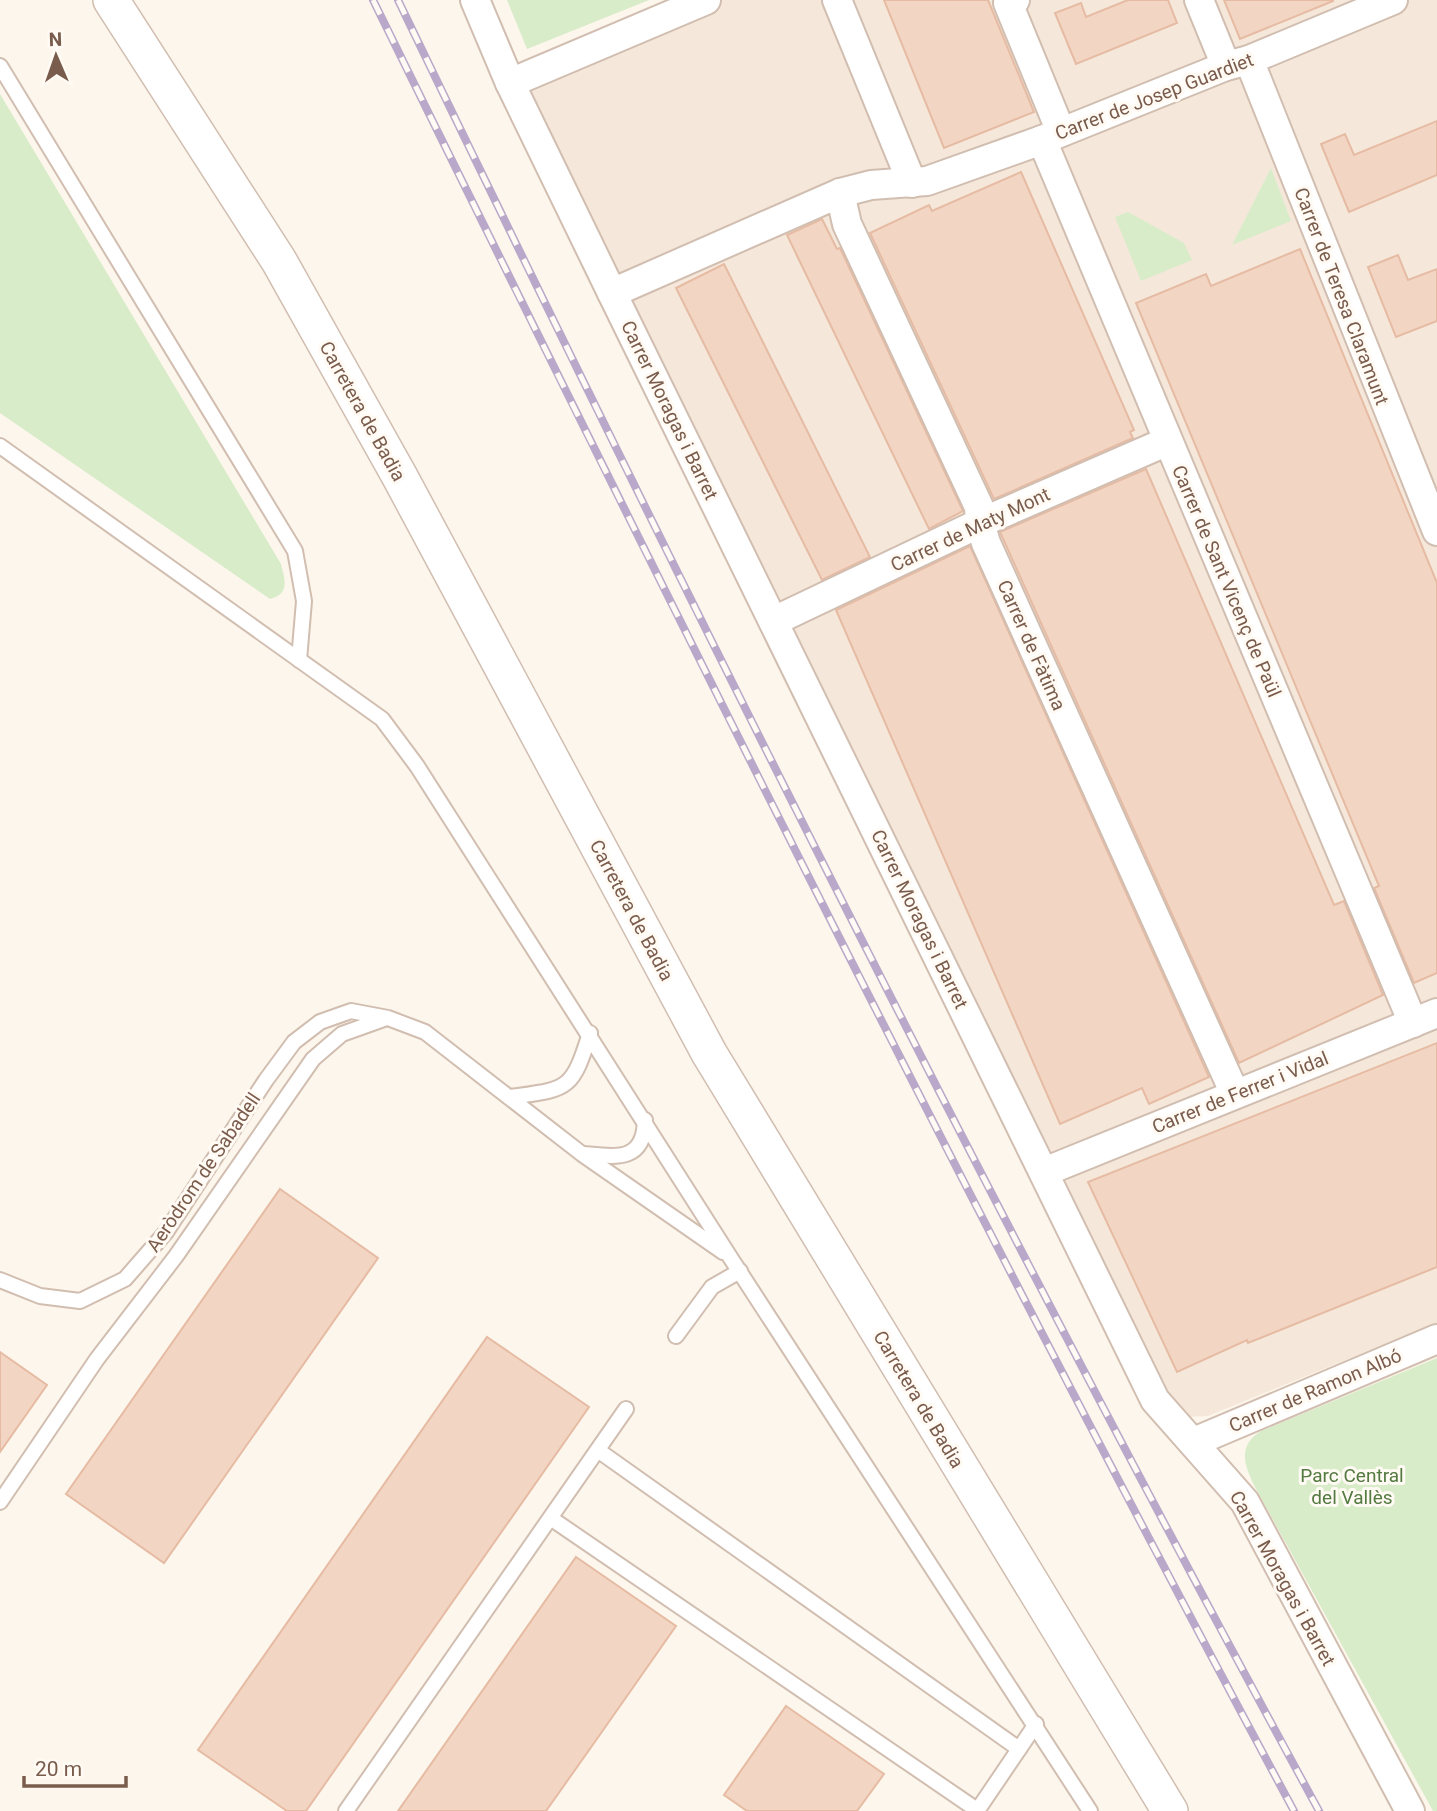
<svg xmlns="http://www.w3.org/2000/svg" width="1437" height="1811" viewBox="0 0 1437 1811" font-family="Roboto,sans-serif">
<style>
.residential{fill:#f5e8da}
.green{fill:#d8ecc9}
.building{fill:#f3d5c3;stroke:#e6bba3;stroke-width:2}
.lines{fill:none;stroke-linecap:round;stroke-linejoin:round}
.service-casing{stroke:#d1beb0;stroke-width:18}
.minor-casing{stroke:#d1beb0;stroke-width:32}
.tertiary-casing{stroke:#d1beb0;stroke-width:38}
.service{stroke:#fff;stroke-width:14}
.minor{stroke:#fff;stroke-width:28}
.tertiary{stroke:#fff;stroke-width:35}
.rail-casing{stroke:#b9a8c9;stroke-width:8}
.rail{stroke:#fffaf3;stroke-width:5;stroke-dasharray:16;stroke-linecap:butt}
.labels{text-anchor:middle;stroke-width:6;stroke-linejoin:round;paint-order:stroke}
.street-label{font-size:19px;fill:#7a5c4d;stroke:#fffaf3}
.park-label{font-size:19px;fill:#537a41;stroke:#fffaf3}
</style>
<rect width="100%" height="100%" fill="#fdf6ec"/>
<path class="residential" d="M 706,0 L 1437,0 L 1437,1323 L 1208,1416 L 1187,1417 L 1176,1409 L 774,621 L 510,83 Z"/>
<g class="green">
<path d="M 507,0 L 649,0 L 527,49 Z"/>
<path d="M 0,94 L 281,564 C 285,580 290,594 270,599 L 0,413 Z"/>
<path d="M 1271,168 L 1291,221 L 1232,245 Z"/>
<path d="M 1128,212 L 1184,243 L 1192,260 L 1141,281 L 1115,217 Z"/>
<path d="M 1437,1358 L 1437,1811 L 1433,1811 L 1255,1487 C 1244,1465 1237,1446 1261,1431 Z"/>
</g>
<g class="building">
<path d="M 884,0 L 988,0 L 1034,112 L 944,148 Z"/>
<path d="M 1128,0 L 1168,0 L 1177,23 L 1076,64 L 1055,13 L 1081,3 L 1086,17 Z"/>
<path d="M 1224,0 L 1333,0 L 1333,1 L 1240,39 Z"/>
<path d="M 1437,121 L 1437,175 L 1349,212 L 1321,144 L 1345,134 L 1354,155 Z"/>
<path d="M 1021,172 L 1134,430 L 1130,432 L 1133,438 L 994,499 L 870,233 L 929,205 L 932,211 Z"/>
<path d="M 822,219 L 837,249 L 840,248 L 963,511 L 929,529 L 787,235 Z"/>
<path d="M 1300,249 L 1437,583 L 1437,973 L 1414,983 L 1374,888 L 1379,886 L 1136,303 L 1206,274 L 1211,286 Z"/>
<path d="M 1398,255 L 1408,280 L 1437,269 L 1437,321 L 1396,337 L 1368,267 Z"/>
<path d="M 724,264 L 870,557 L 822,580 L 676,288 Z"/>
<path d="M 1146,469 L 1334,905 L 1344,901 L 1383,995 L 1239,1063 L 1000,532 Z"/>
<path d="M 970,546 L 1209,1077 L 1149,1104 L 1142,1088 L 1060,1124 L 836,610 Z"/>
<path d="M 1437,1043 L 1437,1267 L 1248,1343 L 1247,1340 L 1177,1372 L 1088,1182 Z"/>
<path d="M 280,1189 L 378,1258 L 164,1563 L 66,1494 Z"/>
<path d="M 487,1337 L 589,1407 L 306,1811 L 287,1811 L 198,1750 Z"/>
<path d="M 0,1352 L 47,1385 L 0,1452 Z"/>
<path d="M 576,1557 L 676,1626 L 599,1736 L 546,1811 L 398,1811 Z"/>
<path d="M 786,1706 L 884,1774 L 857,1811 L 747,1811 L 724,1795 Z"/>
</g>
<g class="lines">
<defs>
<g id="service">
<path d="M 0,66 L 295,551 L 304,601 L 299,660"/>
<path d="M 0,446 L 382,719 L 417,766 L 730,1257 L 1090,1811"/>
<path d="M 511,1097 C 568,1089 572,1091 590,1033"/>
<path d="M 584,1154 C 617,1157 644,1162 645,1120"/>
<path d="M 0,1280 L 40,1296 L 80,1301 L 125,1279 L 166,1232 L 266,1080 L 294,1042 L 320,1022 L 351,1011 L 388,1018 L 425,1032 L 582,1154 L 723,1252"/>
<path d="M 676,1336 L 712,1287 L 740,1271"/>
<path d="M 599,1451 L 1019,1749"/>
<path d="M 0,1502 L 97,1359 L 176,1256 L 313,1059 L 342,1034 L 384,1019"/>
<path d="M 552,1519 L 977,1810"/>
<path d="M 346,1811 L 626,1409"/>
<path d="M 977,1811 L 1036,1724"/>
</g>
<g id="minor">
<path d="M 475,0 L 510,83 L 612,293 L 1155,1400 L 1245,1502 L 1410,1811"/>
<path d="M 837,0 L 912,183"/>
<path d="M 1015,0 L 1008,3 L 1061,132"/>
<path d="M 1199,0 L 1226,66"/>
<path d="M 1249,60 L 1437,531"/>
<path d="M 510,83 L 706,0"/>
<path d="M 1042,140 L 1413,1023"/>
<path d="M 840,193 L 847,224 L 979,507 L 980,523 L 986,543 L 1235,1094"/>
<path d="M 612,293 L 840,193 L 871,185 L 927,181 L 1042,140 L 1226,66 L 1249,60 L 1393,0"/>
<path d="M 774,621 L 980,523 L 1168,441"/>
<path d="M 1044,1172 L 1437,1013"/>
<path d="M 1194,1442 L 1437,1339"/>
</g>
<path id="tertiary" d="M 111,0 L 279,261 L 400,477 L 709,1053 L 1170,1811"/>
</defs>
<use href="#service" class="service-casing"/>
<use href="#minor" class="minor-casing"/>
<use href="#tertiary" class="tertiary-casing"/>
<use href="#service" class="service"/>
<use href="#minor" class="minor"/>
<use href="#tertiary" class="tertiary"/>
<defs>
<g id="rail">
<path d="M 373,0 C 672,608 973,1214 1294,1811"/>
<path d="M 398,0 C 692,610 995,1216 1319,1811"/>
</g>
</defs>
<use href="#rail" class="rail-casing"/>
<use href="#rail" class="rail"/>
</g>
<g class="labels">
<g class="street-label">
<text transform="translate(1154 96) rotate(-21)" y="7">Carrer de Josep Guardiet</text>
<text transform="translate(1342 296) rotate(69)" y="7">Carrer de Teresa Claramunt</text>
<text transform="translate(670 410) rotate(64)" y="7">Carrer Moragas i Barret</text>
<text transform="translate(363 411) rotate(61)" y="7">Carretera de Badia</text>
<text transform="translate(970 529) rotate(-25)" y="7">Carrer de Maty Mont</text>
<text transform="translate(1227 581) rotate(67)" y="7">Carrer de Sant Vicenç de Paül</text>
<text transform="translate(1032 645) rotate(66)" y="7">Carrer de Fàtima</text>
<text transform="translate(632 910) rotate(62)" y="7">Carretera de Badia</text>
<text transform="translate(920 919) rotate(64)" y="7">Carrer Moragas i Barret</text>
<text transform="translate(1240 1092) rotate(-22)" y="7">Carrer de Ferrer i Vidal</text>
<text transform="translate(203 1172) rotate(-56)" y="7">Aeròdrom de Sabadell</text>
<text transform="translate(1315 1390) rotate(-23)" y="7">Carrer de Ramon Albó</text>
<text transform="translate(919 1399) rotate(59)" y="7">Carretera de Badia</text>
<text transform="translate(1283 1578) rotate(61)" y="7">Carrer Moragas i Barret</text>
</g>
<g class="park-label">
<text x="1352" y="1482">Parc Central<tspan x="1352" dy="22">del Vallès</tspan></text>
</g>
</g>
<g transform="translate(56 56) rotate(358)" stroke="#fffaf3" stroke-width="5" paint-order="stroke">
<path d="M0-5L12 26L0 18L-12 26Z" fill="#7a5c4d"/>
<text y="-10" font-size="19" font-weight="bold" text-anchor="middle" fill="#7a5c4d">N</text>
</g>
<path d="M24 1776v10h102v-10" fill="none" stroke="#7a5c4d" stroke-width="3.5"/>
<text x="35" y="1776" font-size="21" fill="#7a5c4d" stroke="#fffaf3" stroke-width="5" paint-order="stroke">20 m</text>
</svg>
